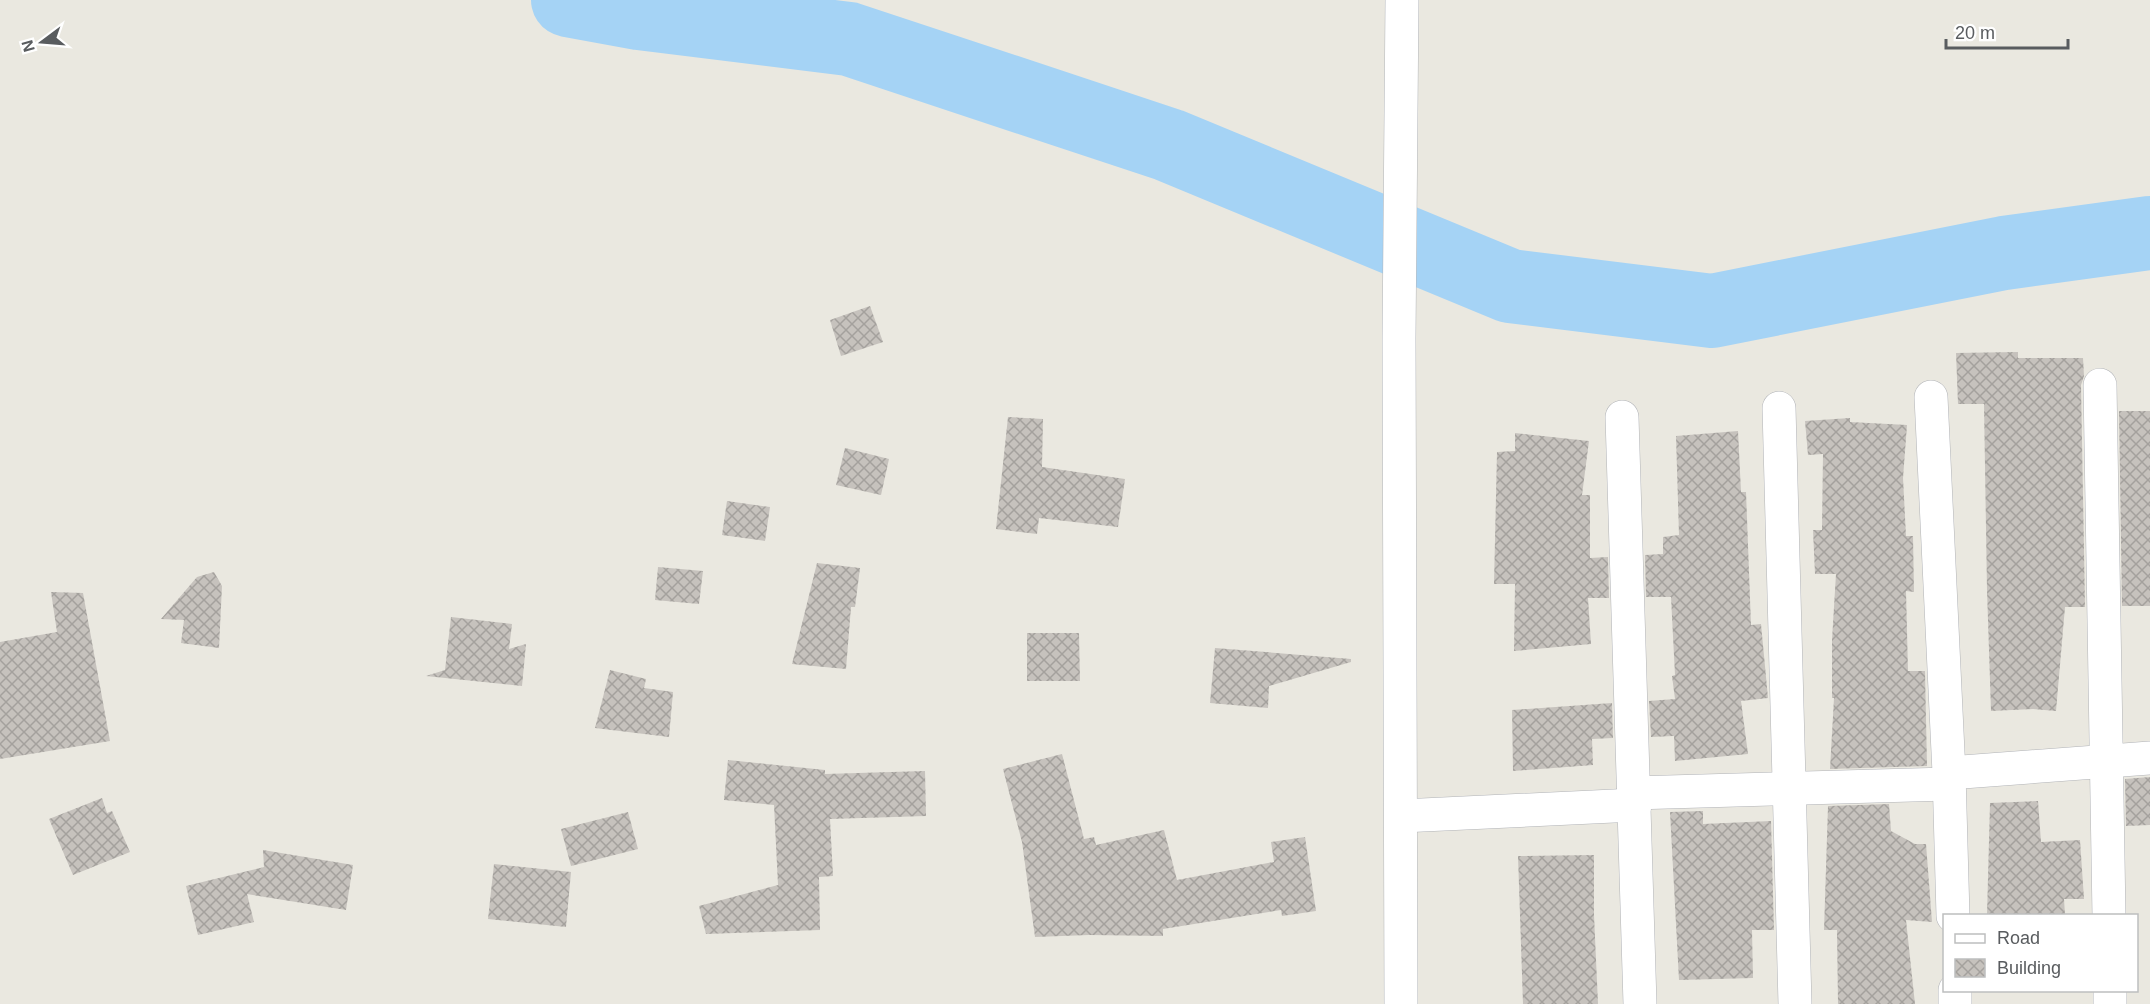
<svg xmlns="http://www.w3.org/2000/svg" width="2150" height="1004" viewBox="0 0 2150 1004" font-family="Helvetica,sans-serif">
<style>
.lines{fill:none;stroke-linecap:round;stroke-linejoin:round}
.river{stroke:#a5d3f5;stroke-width:74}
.building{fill:url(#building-cross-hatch)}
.street-casing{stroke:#b1b3b7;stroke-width:34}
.secondary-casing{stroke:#b2b5b9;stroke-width:34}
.street{stroke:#fff;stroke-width:33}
.secondary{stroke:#fff;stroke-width:33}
</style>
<defs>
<pattern id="building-cross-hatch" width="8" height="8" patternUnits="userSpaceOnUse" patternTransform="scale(1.5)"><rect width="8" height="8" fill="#c6c2bd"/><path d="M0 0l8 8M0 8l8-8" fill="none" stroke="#a4a19d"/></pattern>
</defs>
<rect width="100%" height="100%" fill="#eae8e0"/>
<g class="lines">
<path class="river" d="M 568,0 L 639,13 L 849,39 L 1169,145 L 1510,286 L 1712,311 L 2004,253 L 2150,233"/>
</g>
<g class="building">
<path d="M 870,306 L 883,342 L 841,356 L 830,320 Z"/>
<path d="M 2018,352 L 2018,358 L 2083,358 L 2084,376 L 2081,385 L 2085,607 L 2065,607 L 2056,711 L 2033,709 L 1991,711 L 1987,590 L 1984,404 L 1958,404 L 1956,353 Z"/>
<path d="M 2119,411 L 2150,411 L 2150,606 L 2122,606 Z"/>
<path d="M 1008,417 L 1043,419 L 1042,467 L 1125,479 L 1118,527 L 1039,518 L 1037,534 L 996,529 Z"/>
<path d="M 1850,418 L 1850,422 L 1907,425 L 1903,478 L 1906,536 L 1913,536 L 1914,592 L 1906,591 L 1908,671 L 1925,671 L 1927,766 L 1830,769 L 1834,698 L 1832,698 L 1832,640 L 1836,574 L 1815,574 L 1813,530 L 1822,530 L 1823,454 L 1808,455 L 1805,421 Z"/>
<path d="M 1738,431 L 1741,492 L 1746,492 L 1751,625 L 1761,624 L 1768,698 L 1741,701 L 1748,754 L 1675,761 L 1674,736 L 1651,737 L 1649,701 L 1675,699 L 1672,676 L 1675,675 L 1671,597 L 1646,597 L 1645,555 L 1663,554 L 1663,537 L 1679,535 L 1676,436 Z"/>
<path d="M 1515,433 L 1589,441 L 1582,495 L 1590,495 L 1590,558 L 1608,557 L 1609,598 L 1588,598 L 1591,644 L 1514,651 L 1515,584 L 1494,584 L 1497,452 L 1515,451 Z"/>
<path d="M 845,448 L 889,459 L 881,495 L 836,485 Z"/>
<path d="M 727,501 L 770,507 L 765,541 L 722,535 Z"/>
<path d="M 817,563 L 860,568 L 855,607 L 851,607 L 846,669 L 792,664 Z"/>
<path d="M 658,567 L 703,571 L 699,604 L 655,600 Z"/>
<path d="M 214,572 L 222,586 L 219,648 L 181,643 L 184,620 L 161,619 L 197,577 Z"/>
<path d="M 51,592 L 83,593 L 110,741 L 0,759 L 0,642 L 57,632 Z"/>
<path d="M 451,617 L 512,624 L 509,649 L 526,644 L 522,686 L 426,676 L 445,670 Z"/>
<path d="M 1027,633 L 1079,633 L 1080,681 L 1027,681 Z"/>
<path d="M 1215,648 L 1351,659 L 1351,662 L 1269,686 L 1268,708 L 1210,703 Z"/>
<path d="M 610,670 L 646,679 L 644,688 L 673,692 L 669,737 L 595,728 Z"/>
<path d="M 1612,703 L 1613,738 L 1592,739 L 1593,765 L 1513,771 L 1512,710 Z"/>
<path d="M 1062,754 L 1084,839 L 1094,837 L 1096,845 L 1164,830 L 1177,880 L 1274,862 L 1271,842 L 1305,837 L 1316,911 L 1282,916 L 1281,910 L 1163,929 L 1163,936 L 1089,935 L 1035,937 L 1022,842 L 1003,769 Z"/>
<path d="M 728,760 L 825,770 L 825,774 L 925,771 L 926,816 L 830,819 L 833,876 L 819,877 L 820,930 L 706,934 L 699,906 L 778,885 L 774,805 L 724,800 Z"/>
<path d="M 2150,777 L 2150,825 L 2126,826 L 2125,779 Z"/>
<path d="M 102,798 L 107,813 L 112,811 L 130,852 L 73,875 L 49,819 Z"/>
<path d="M 2038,801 L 2041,842 L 2080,840 L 2084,899 L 2064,899 L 2065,915 L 1987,915 L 1990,803 Z"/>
<path d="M 1889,804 L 1891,831 L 1915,844 L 1926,844 L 1932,922 L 1906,920 L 1915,1004 L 1838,1004 L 1837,930 L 1824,930 L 1828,806 Z"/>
<path d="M 1703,811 L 1703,824 L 1771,821 L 1774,930 L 1752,930 L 1753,978 L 1679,980 L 1670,812 Z"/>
<path d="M 628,812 L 638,849 L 571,866 L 561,829 Z"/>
<path d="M 263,850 L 353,865 L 346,910 L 247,894 L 254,922 L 198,935 L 186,886 L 264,867 Z"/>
<path d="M 1594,855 L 1594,915 L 1598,1004 L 1523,1004 L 1518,856 Z"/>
<path d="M 494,864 L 571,872 L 566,927 L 488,919 Z"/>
</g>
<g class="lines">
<defs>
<g id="street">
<path d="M 2100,385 L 2109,916"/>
<path d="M 1931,397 L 1949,773 L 1953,916"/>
<path d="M 1779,408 L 1795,1004"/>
<path d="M 1622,417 L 1640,1004"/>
<path d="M 1949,773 L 2150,758"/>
<path d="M 1633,793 L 1948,784"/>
<path d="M 1401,816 L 1635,805"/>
<path d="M 1955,990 L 1955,1004"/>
<path d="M 2110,990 L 2110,1004"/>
</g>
<path id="secondary" d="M 1401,1004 L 1399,339 L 1402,0"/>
</defs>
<use href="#street" class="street-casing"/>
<use href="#secondary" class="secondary-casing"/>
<use href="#street" class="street"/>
<use href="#secondary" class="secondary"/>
</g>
<rect x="1943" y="914" width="195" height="78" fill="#ffffff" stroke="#bdbebf" stroke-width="1.5"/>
<rect x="1955" y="934" width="30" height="9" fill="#ffffff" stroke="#bdbebf" stroke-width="1.5"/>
<text x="1997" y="944" font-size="18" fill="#595c5f">Road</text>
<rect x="1955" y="959" width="30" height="18" fill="url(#building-cross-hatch)" stroke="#bdbebf" stroke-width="1.5"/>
<text x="1997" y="974" font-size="18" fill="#595c5f">Building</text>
<g transform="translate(42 42) rotate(254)" stroke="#ffffff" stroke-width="4.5" paint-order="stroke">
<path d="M0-4.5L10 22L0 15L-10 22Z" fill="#595c5f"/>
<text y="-9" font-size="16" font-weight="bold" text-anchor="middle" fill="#595c5f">N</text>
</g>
<path d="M1946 39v9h122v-9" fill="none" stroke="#595c5f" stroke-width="3"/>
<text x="1955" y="39" font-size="18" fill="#595c5f" stroke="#ffffff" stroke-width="4.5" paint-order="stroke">20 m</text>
</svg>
